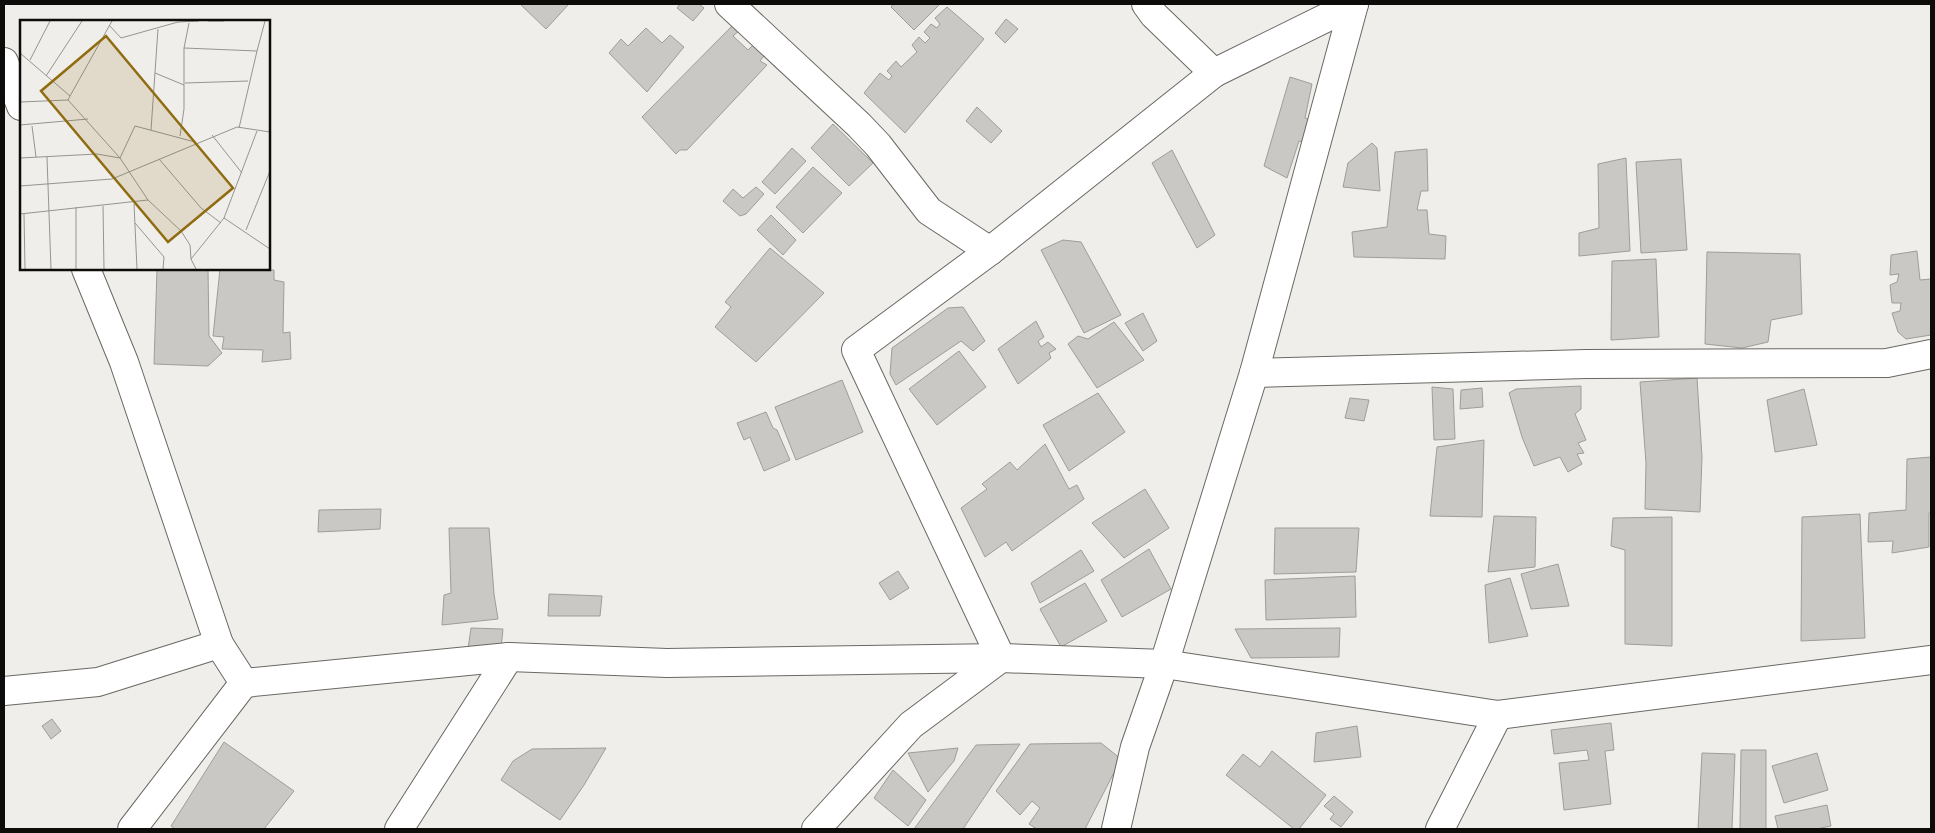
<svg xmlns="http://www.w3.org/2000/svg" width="1935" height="833" viewBox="0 0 1935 833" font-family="Roboto,sans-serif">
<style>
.building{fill:#cac8c4;stroke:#9f9d99}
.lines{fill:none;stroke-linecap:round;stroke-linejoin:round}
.street-casing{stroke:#6a6864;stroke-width:30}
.street{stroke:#fff;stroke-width:28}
.inset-road{fill:none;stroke:#959491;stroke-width:1}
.view{fill:#906c11;fill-opacity:0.15;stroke:#906c11;stroke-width:2.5}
.inset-edge{fill:none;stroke:#0d0c0b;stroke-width:2.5}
</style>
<rect width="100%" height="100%" fill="#f0eeea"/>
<g class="building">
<path d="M 520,4 L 569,4 L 546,29 Z"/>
<path d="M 680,4 L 699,4 L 704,8 L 693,21 L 677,8 Z"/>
<path d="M 893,4 L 940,4 L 914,30 L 891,7 Z"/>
<path d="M 947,7 L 984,39 L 905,133 L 864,93 L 880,73 L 889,80 L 892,76 L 887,71 L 896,61 L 901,67 L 917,52 L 912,45 L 919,37 L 925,43 L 930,38 L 924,32 L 931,24 L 937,28 L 940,24 L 935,18 Z"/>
<path d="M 1006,19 L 1018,29 L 1005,43 L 995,33 Z"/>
<path d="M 733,25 L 740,30 L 733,36 L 748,50 L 755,43 L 766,53 L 760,61 L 767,65 L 687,150 L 680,150 L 676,154 L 642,117 Z"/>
<path d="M 646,28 L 662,43 L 670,35 L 684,47 L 647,92 L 609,53 L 621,39 L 628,46 Z"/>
<path d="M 1290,77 L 1312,84 L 1305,118 L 1313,121 L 1307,144 L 1299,141 L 1287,178 L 1264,166 Z"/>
<path d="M 977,107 L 1002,131 L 991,143 L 966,121 Z"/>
<path d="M 833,124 L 873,163 L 849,186 L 811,148 Z"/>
<path d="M 1372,143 L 1377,148 L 1380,191 L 1343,187 L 1348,163 Z"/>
<path d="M 792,148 L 806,161 L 775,194 L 762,182 Z"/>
<path d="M 1427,149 L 1428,191 L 1421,191 L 1417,210 L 1427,210 L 1429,234 L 1446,236 L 1445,259 L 1354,257 L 1352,232 L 1387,227 L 1395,152 Z"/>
<path d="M 1172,150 L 1215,235 L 1197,248 L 1152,163 Z"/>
<path d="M 1626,158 L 1630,251 L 1579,256 L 1579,233 L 1599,228 L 1598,164 Z"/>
<path d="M 1681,159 L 1687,250 L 1641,253 L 1636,162 Z"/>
<path d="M 813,167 L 842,193 L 803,233 L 776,207 Z"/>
<path d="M 756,187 L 764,194 L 746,214 L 740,216 L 723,201 L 733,189 L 743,198 Z"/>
<path d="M 771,215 L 796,240 L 783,255 L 757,230 Z"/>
<path d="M 1063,240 L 1081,242 L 1121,315 L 1084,333 L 1041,250 Z"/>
<path d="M 770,248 L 824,293 L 756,362 L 715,327 L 731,307 L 725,302 Z"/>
<path d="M 1917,251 L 1920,280 L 1931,279 L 1931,335 L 1906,339 L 1898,332 L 1892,313 L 1900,311 L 1901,303 L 1892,303 L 1890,285 L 1897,282 L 1899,274 L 1890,275 L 1891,255 Z"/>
<path d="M 1707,252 L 1800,254 L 1802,314 L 1771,320 L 1768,342 L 1742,348 L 1705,344 Z"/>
<path d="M 1656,259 L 1659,337 L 1611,340 L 1612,261 Z"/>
<path d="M 157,269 L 208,269 L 209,336 L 222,353 L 208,366 L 154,364 Z"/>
<path d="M 220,269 L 274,270 L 274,280 L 284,282 L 283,333 L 290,332 L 291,359 L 262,362 L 263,350 L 222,349 L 224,337 L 213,336 Z"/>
<path d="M 963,307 L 985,341 L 973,351 L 961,341 L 896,385 L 890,374 L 892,348 L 948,308 Z"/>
<path d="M 1143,313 L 1157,341 L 1143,351 L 1125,323 Z"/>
<path d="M 1036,321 L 1044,337 L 1038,341 L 1041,347 L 1048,342 L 1056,349 L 1049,353 L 1051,358 L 1018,384 L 998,349 Z"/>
<path d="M 1114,322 L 1144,360 L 1097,388 L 1068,344 L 1078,336 L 1088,339 Z"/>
<path d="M 959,351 L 986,387 L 937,425 L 909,389 Z"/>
<path d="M 1697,378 L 1702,457 L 1700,512 L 1645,509 L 1646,463 L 1640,382 Z"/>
<path d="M 842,380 L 863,432 L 796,460 L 775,407 Z"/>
<path d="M 1581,386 L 1581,409 L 1575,414 L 1586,440 L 1578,443 L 1584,453 L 1577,454 L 1582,464 L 1568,472 L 1560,457 L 1534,466 L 1522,437 L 1509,393 L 1516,389 Z"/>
<path d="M 1432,387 L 1453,389 L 1455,439 L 1434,440 Z"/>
<path d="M 1482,388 L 1483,407 L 1460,409 L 1461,390 Z"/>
<path d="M 1804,389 L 1817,445 L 1775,452 L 1767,400 Z"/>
<path d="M 1098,393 L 1125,432 L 1069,471 L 1043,425 Z"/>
<path d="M 1350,398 L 1369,400 L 1364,421 L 1345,418 Z"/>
<path d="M 766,412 L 773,428 L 777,430 L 790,460 L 764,471 L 750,437 L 744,440 L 737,423 Z"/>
<path d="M 1484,440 L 1482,517 L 1430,516 L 1437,447 Z"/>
<path d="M 1045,444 L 1069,489 L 1077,485 L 1084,499 L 1012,551 L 1006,542 L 985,557 L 961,508 L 987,489 L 982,484 L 1010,462 L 1017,470 Z"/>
<path d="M 1931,457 L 1931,513 L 1929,513 L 1929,547 L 1892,553 L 1893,541 L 1868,542 L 1869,513 L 1906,510 L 1907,459 Z"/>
<path d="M 1145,489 L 1169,528 L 1124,558 L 1092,523 Z"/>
<path d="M 381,509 L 380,529 L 318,532 L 319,510 Z"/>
<path d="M 1860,514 L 1865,638 L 1801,641 L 1802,517 Z"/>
<path d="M 1494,516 L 1536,517 L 1535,567 L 1488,572 Z"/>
<path d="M 1672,517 L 1672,646 L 1625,644 L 1625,550 L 1611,546 L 1613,518 Z"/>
<path d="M 449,528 L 489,528 L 494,594 L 498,619 L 442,625 L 444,595 L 451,593 Z"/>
<path d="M 1275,528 L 1359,528 L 1356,572 L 1274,574 Z"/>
<path d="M 1149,549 L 1171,589 L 1122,617 L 1101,580 Z"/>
<path d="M 1081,550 L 1094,571 L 1040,603 L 1031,583 Z"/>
<path d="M 1558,564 L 1569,606 L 1531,609 L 1521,574 Z"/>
<path d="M 898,571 L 909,588 L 890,600 L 879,583 Z"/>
<path d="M 1355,576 L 1356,617 L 1266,620 L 1265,580 Z"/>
<path d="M 1510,578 L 1528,636 L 1489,643 L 1485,585 Z"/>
<path d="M 1085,583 L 1107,621 L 1061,647 L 1040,609 Z"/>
<path d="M 549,594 L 602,596 L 600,616 L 548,616 Z"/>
<path d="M 471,628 L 503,629 L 501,649 L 468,649 Z"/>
<path d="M 1340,628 L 1339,657 L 1251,658 L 1235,629 Z"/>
<path d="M 52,719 L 61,731 L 51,739 L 42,726 Z"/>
<path d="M 1611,723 L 1614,750 L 1605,751 L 1611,804 L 1564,810 L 1559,763 L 1589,760 L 1587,750 L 1554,754 L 1551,730 Z"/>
<path d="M 1357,726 L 1361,757 L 1314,762 L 1316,733 Z"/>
<path d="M 224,742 L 294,791 L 264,829 L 175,829 L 171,826 Z"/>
<path d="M 1101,743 L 1121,759 L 1085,829 L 1037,829 L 1029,824 L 1040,808 L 1032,801 L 1020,815 L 996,791 L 1030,744 Z"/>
<path d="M 1020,744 L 963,829 L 914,829 L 976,745 Z"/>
<path d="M 606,748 L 584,785 L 560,820 L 501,780 L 513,761 L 532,749 Z"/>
<path d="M 958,748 L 954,761 L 928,792 L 908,753 Z"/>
<path d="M 1741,750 L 1766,750 L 1766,829 L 1740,829 Z"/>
<path d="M 1272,751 L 1326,795 L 1299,829 L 1294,829 L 1226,775 L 1243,754 L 1260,767 Z"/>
<path d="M 1702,753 L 1735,754 L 1732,829 L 1698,829 Z"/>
<path d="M 1817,753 L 1828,790 L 1784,803 L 1772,766 Z"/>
<path d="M 893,770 L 926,800 L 908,826 L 874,798 Z"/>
<path d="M 1334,796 L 1353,812 L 1341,827 L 1330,819 L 1334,814 L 1324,806 Z"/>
<path d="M 1827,805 L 1831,826 L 1816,829 L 1778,829 L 1775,816 Z"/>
</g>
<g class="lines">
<defs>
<g id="street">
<path d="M 729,4 L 859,125 L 878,145 L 929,211 L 990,251"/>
<path d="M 1146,4 L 1154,15 L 1214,73"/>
<path d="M 4,62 L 21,106"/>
<path d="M 86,269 L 124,362 L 219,644"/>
<path d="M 1254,373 L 1586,364 L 1887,363 L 1931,354"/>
<path d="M 4,691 L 98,682 L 219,644 L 244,683 L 509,657 L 667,663 L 1001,658 L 1164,664 L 1498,715 L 1931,660"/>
<path d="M 132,829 L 244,683"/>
<path d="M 399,829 L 509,657"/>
<path d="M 816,829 L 911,725 L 1001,658 L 856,350 L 990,251 L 1214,73 L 1354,4"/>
<path d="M 1116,829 L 1135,747 L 1164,664 L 1254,373 L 1354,4"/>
<path d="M 1440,829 L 1498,715"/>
</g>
</defs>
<use href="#street" class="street-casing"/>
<use href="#street" class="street"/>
</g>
<g transform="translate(20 20)">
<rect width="250" height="250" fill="#f0eeea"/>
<path class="inset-road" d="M 188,1 L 204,1M 89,5 L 101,18 L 158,2 L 179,1M 164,28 L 237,31 L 245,1M 0,33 L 50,76 L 48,80 L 100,138 L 128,180 L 161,211 L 170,225 L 171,239 L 176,249M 10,40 L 30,1M 135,53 L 164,65M 26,56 L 62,1M 165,63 L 228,61M 50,76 L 92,1M 0,82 L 48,80M 0,105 L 68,99M 12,106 L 16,137M 219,108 L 237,31M 131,110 L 138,9M 192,115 L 222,153M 160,116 L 164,89 L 164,28 L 169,3M 27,137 L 31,249M 0,138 L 77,134 L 100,138 L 115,106 L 175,122M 139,139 L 181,188 L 201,203M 0,166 L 92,159 L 217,107 L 250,112M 114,184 L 117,249M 83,186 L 84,249M 0,194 L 128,180M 4,194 L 5,249M 204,198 L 250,229M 115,203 L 144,237 L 143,249M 226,210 L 250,151M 171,239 L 204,198 L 237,111M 56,249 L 56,187"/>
<path class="view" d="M 86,16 L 213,168 L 148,222 L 21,71 Z"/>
<rect width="250" height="250" class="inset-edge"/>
</g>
<rect width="1935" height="833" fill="none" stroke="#0d0c0b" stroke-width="10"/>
</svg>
